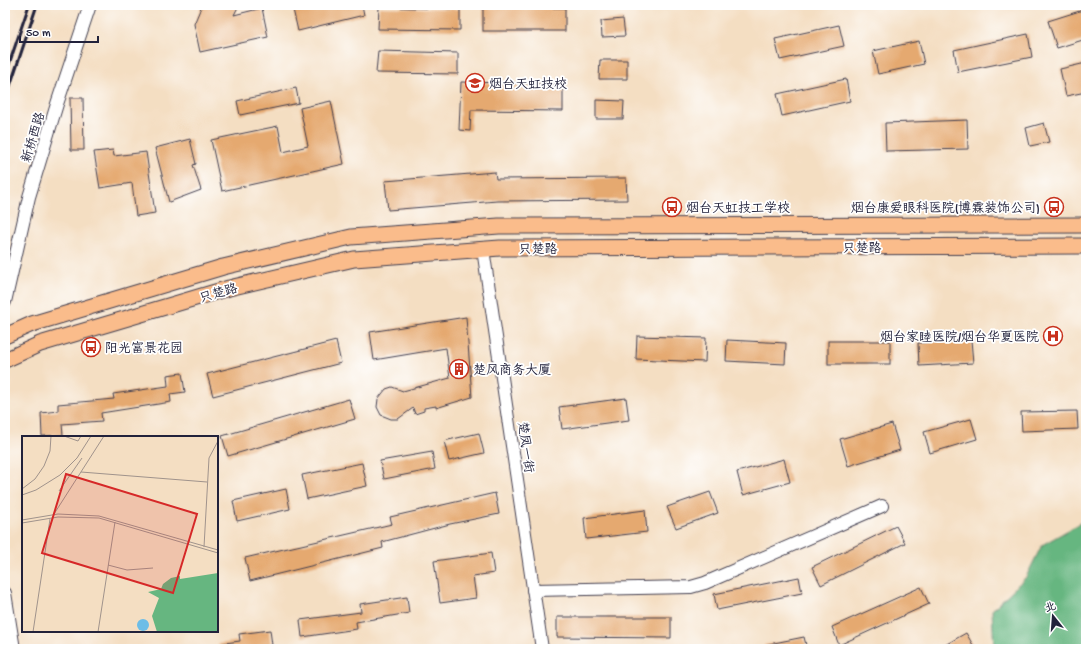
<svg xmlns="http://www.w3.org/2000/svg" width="1091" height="654" viewBox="0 0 1091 654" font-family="'Gochi Hand','LXGW WenKai TC',sans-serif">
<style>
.forest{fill:#66b680;stroke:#446c5e}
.building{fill:#e5a96f}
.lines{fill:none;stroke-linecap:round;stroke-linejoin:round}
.minor-casing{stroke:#423e4f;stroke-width:14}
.major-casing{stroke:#423e4f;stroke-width:17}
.minor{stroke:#fff;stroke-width:12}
.major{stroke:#fabc8b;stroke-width:15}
.rail{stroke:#22223b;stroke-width:3}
.labels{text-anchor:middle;stroke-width:3.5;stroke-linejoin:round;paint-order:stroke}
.poi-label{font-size:13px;fill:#22223b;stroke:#fff;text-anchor:start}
.street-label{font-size:13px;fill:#22223b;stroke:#fff}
.inset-road{fill:none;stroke:#a0938c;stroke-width:1}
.view{fill:#d62828;fill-opacity:0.15;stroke:#d62828;stroke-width:2}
.inset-edge{fill:none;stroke:#22223b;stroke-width:2}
</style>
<rect width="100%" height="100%" fill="#fff"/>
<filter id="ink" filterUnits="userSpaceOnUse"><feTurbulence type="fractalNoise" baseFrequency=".025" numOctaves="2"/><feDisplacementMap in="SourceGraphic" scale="8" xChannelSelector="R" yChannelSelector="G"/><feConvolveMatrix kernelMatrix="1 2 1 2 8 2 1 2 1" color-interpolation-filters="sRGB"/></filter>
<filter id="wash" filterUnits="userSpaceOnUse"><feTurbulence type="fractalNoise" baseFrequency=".012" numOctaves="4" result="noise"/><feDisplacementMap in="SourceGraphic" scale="16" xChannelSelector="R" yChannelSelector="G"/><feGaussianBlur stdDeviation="0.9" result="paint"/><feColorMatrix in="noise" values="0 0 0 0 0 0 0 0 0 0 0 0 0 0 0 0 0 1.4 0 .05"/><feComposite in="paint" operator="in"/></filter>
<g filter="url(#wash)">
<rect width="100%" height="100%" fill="#f4dec2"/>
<path class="forest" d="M 1086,520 L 1086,649 L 994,649 L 992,610 L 1026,577 L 1042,545 Z"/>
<g id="blocks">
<g class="building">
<path d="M 202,5 L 239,5 L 234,15 L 262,8 L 268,37 L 200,52 L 194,24 Z"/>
<path d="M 292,5 L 362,5 L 364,15 L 298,31 Z"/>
<path d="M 379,7 L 460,9 L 460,30 L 378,29 Z"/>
<rect x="483" y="8" width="82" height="23"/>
<path d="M 1086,9 L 1086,39 L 1057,48 L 1048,21 Z"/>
<path d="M 623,19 L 625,36 L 602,37 L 601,21 Z"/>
<path d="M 839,25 L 844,46 L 780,60 L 775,39 Z"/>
<path d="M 1028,34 L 1032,57 L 958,72 L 954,50 Z"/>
<path d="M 919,41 L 924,64 L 878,74 L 873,51 Z"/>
<path d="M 378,51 L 458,53 L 458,74 L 376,73 Z"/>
<path d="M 600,60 L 627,60 L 627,79 L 599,79 Z"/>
<path d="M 1086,63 L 1086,92 L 1066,96 L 1060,69 Z"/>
<path d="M 846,79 L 850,101 L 782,116 L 777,94 Z"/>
<path d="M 461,82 L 563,84 L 563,111 L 471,110 L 470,131 L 459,130 Z"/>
<path d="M 296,88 L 299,103 L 240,115 L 237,101 Z"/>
<path d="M 70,98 L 83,98 L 84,150 L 71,150 Z"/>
<path d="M 596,100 L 624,101 L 623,119 L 596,119 Z"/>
<path d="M 331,101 L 344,164 L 222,191 L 211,140 L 278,126 L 283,152 L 308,146 L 300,108 Z"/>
<path d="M 967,120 L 968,149 L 886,151 L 885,123 Z"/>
<path d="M 1044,123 L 1049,142 L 1030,146 L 1026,128 Z"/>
<path d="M 190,139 L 196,164 L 193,165 L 201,190 L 169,202 L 155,148 Z"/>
<path d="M 113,150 L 114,156 L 146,152 L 155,213 L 136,216 L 132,183 L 100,188 L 94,152 Z"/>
<path d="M 495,172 L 496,179 L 626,178 L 627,200 L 497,201 L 388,210 L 385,181 Z"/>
<path d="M 466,317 L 472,397 L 436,408 L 436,406 L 424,408 L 424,411 L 415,414 L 413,408 L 398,419 L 391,419 L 381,415 L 377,407 L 378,399 L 386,389 L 392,387 L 403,391 L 450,378 L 446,348 L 374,360 L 370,332 Z"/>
<path d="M 637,336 L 706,338 L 705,362 L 636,359 Z"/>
<path d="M 727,340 L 786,343 L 785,364 L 726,361 Z"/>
<path d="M 971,340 L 973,363 L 919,366 L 918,343 Z"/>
<path d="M 336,341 L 341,363 L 213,396 L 207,374 Z"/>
<rect x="828" y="341" width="62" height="23"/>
<path d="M 182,373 L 185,392 L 170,394 L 171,402 L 101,413 L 102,421 L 62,424 L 63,435 L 42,436 L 41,413 L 58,411 L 58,404 L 114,399 L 113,394 L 168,386 L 167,375 Z"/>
<path d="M 626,398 L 629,420 L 562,429 L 559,407 Z"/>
<path d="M 349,399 L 355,419 L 228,456 L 222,436 Z"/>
<path d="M 1077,411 L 1078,429 L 1022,431 L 1021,412 Z"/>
<path d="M 971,419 L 977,439 L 930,453 L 924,432 Z"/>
<path d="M 892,424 L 900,450 L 848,466 L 840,439 Z"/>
<path d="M 479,433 L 484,453 L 449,461 L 444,441 Z"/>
<path d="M 432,452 L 435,469 L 384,479 L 380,461 Z"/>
<path d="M 784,459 L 790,482 L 743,495 L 737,472 Z"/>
<path d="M 362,463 L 367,486 L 307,499 L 302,475 Z"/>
<path d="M 286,489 L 290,509 L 237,521 L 233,501 Z"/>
<path d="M 710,492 L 718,513 L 676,528 L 667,507 Z"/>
<path d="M 495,493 L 499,514 L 450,524 L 382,542 L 383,548 L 250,581 L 245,558 L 392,524 L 390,517 Z"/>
<path d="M 645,510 L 647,532 L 586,539 L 584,518 Z"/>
<path d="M 896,526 L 905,543 L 821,585 L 812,567 Z"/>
<path d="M 491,553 L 494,573 L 473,576 L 476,598 L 440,603 L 434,561 Z"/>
<path d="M 799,577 L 802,593 L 717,610 L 714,594 Z"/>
<path d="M 921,587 L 929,604 L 839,645 L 832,627 Z"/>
<path d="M 407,597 L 409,613 L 356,622 L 357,629 L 302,637 L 300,620 L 361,612 L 360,604 Z"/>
<path d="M 557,617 L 671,617 L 671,638 L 557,637 Z"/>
<path d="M 270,630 L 272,645 L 244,649 L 219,649 L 218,644 L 240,641 L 239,634 Z"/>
<path d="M 966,633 L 973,645 L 967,649 L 938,649 Z"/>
<path d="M 804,637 L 807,649 L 765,649 L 764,645 Z"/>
</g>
</g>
</g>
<g filter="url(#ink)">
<use href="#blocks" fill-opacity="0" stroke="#423e4f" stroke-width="1"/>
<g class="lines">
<defs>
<g id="minor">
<path d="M 483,249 L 542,649"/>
<path d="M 5,302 L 29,197 L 57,104 L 90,5"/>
<path d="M 533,590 L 691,587 L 705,583 L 882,506"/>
<path d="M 5,593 L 14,649"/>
</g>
<g id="major">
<path d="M 5,336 L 32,324 L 223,267 L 351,237 L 499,226 L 1086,225"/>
<path d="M 5,360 L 40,344 L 229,288 L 354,259 L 500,248 L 1086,246"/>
</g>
</defs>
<use href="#minor" class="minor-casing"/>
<use href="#major" class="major-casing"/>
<use href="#minor" class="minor"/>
<use href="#major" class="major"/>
<g class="rail">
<path d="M 5,76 L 29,5"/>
<path d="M 5,101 L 37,5"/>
</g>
</g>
</g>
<defs>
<symbol id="school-ring" viewBox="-11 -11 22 22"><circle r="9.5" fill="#fff" stroke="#c8321e" stroke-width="1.5"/><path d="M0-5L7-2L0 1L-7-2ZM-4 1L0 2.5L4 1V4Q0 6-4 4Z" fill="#c8321e"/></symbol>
<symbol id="bus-ring" viewBox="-11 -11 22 22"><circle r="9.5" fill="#fff" stroke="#c8321e" stroke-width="1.5"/><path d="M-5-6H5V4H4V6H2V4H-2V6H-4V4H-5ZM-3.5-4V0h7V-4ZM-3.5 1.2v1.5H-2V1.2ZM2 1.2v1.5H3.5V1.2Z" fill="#c8321e"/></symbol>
<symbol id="hospital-ring" viewBox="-11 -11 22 22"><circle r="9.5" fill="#fff" stroke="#c8321e" stroke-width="1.5"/><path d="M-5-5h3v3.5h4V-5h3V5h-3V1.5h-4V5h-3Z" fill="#c8321e"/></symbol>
<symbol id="building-ring" viewBox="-11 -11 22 22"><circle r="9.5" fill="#fff" stroke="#c8321e" stroke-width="1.5"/><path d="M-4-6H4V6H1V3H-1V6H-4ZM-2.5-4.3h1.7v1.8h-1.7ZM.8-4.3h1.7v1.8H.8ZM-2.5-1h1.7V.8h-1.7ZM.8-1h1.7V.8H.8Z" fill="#c8321e"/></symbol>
</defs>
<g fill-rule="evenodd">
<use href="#school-ring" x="464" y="72" width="22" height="22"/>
<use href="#bus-ring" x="661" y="196" width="22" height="22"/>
<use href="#bus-ring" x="1043" y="196" width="22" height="22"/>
<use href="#hospital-ring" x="1042" y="325" width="22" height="22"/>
<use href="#bus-ring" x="80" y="336" width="22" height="22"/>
<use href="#building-ring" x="448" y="358" width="22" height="22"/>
</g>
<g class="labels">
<g class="poi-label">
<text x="489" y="88">烟台天虹技校</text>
<text x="686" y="212">烟台天虹技工学校</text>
<text x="1040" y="212" text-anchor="end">烟台康爱眼科医院(博霖装饰公司)</text>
<text x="1039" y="341" text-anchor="end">烟台家睦医院/烟台华夏医院</text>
<text x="105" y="352">阳光富景花园</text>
<text x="473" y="374">楚风商务大厦</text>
</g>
<g class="street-label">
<text transform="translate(32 137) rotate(-73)" y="5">新桥西路</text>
<text x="862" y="252">只楚路</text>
<text x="538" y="253">只楚路</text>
<text transform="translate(218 292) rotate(-16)" y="5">只楚路</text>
<text transform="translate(527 447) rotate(82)" y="5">楚凤一街</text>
</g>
</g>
<g transform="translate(22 436)">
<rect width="196" height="196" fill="#f4dec2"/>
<path d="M 196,137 L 196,196 L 135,196 L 130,180 L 137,162 L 126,156 L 139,153 L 141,148 L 149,142 L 158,140 L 158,143 Z" fill="#66b680"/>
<path d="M115 189a6 6 0 1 1 12 0a6 6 0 1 1-12 0Z" fill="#6cbde7"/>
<path class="inset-road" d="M 42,0 L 56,5 L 59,0M 59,36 L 185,46M 0,53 L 13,43 L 22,30 L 28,15 L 29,0M 37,55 L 60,22M 0,59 L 14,54 L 38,39 L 55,22 L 69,0M 32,78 L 82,0M 0,84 L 36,78 L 77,80 L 196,114M 0,87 L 36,81 L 77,82 L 196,117M 182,111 L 187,22 L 196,5M 86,129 L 105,134 L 131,132M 11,196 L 28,83M 76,196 L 93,86"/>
<path class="view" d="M 44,38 L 175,78 L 151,157 L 20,117 Z"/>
<rect width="196" height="196" class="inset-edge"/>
</g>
<rect width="1091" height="654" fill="none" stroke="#fff" stroke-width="20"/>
<g transform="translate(1053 616) rotate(343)" stroke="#ffffff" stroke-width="3" paint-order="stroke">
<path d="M0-3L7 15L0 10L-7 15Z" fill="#22223b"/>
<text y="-6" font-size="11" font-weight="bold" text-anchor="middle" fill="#22223b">北</text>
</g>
<path d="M20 36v6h78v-6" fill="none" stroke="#22223b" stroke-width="2"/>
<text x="26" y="36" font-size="12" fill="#22223b" stroke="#ffffff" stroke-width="3" paint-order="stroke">50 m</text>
</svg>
